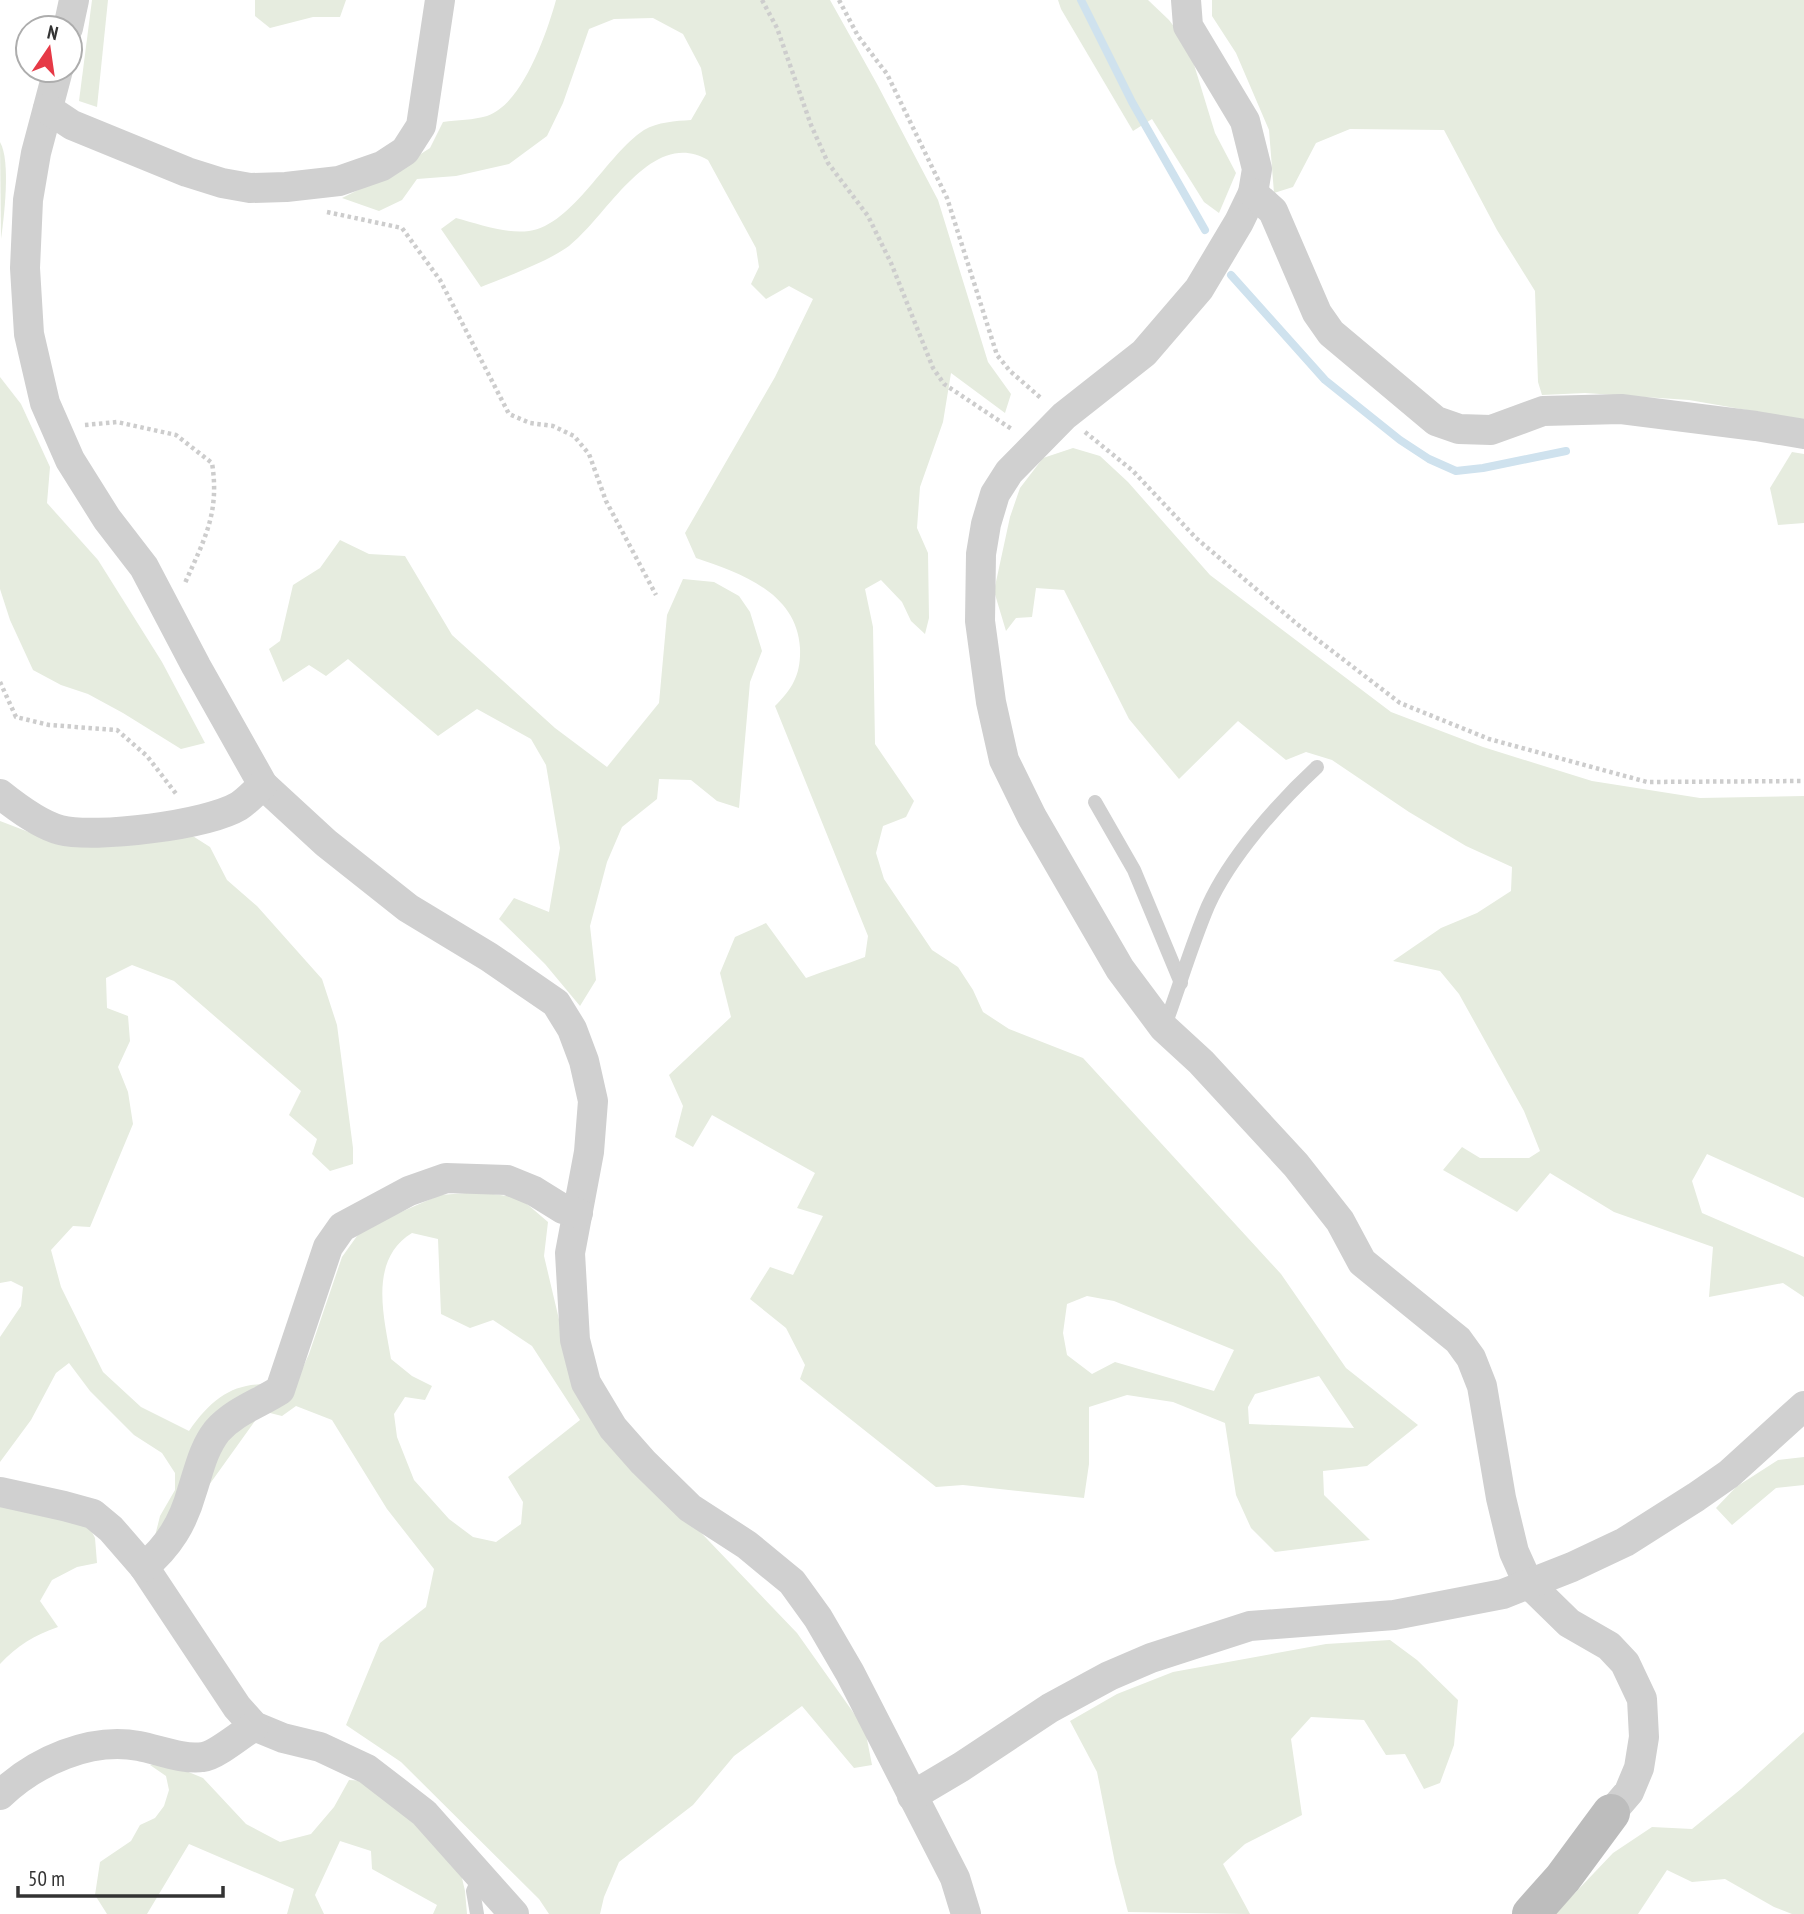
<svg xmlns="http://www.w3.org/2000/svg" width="1804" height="1914" viewBox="0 0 1804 1914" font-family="'PT Sans Narrow',sans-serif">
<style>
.green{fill:#e6ecdf;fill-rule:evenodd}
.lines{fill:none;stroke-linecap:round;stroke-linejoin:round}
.stream{stroke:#cfe2ee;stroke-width:8}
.path{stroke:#cdcdcd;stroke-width:4.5;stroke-dasharray:3.5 3.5;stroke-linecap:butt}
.lane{stroke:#d0d0d0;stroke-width:14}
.street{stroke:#d0d0d0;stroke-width:30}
.secondary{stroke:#bdbdbd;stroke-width:38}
</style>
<rect width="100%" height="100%" fill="#fff"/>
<g class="green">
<path d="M 92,0 L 108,0 L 97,107 L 79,101 Z"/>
<path d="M 255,0 L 346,0 L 340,17 L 313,17 L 270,28 L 255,16 Z"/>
<path d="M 556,0 L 830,0 L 877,84 L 938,200 L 988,362 L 1011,394 L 1005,413 L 951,373 L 943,422 L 920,487 L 917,528 L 928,553 L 929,618 L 925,634 L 911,621 L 902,602 L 881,580 L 865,589 L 873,627 L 875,744 L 914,801 L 906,817 L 883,826 L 876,853 L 884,879 L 932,950 L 958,967 L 973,990 L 983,1012 L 1009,1029 L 1083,1058 L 1281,1274 L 1346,1368 L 1418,1425 L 1367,1466 L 1323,1471 L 1324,1495 L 1370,1540 L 1275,1552 L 1251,1528 L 1236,1495 L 1225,1423 L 1173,1402 L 1127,1395 L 1089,1407 L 1089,1464 L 1084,1498 L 963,1485 L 936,1487 L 800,1379 L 805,1365 L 786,1328 L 750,1299 L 770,1267 L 793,1275 L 823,1216 L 797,1208 L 815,1173 L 712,1115 L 693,1147 L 675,1137 L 683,1106 L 669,1075 L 731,1017 L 720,973 L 735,937 L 766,923 L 806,978 C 826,970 845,965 865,957 L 868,936 L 775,706 C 793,688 801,674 800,648 C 797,593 741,573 696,558 L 685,533 L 775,377 L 813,299 L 789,286 L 766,299 L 751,284 L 759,267 L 756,248 L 708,160 C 651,127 607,217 569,246 C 547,262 508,276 481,287 L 441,229 L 456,218 C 479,224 505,234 529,231 C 573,225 607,154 644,130 C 658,122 675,121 691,120 L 706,94 L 701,68 L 683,34 L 653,18 L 614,19 L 589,29 L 563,103 L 547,136 L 509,164 L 456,176 L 417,179 L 402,200 L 379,211 L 342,198 L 390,174 L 430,148 L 443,122 C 457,120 474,120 487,116 C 522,105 547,33 556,0 ZM 1087,1296 L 1114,1301 L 1234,1350 L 1214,1391 L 1115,1362 L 1092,1374 L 1067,1355 L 1063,1333 L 1067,1304 ZM 1319,1376 L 1354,1428 L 1249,1424 L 1248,1407 L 1255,1394 Z"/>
<path d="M 1058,0 L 1148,0 L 1169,20 L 1188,45 L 1215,133 L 1236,173 L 1219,213 L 1204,202 L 1152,119 L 1133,131 L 1061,9 Z"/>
<path d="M 1212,0 L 1804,0 L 1804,420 L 1689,400 L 1585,393 L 1542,395 L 1538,382 L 1535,291 L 1497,230 L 1444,130 L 1350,129 L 1316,143 L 1293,187 L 1274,193 L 1269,130 L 1236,53 L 1212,16 Z"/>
<path d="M 0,142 C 11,161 4,217 1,239 Z"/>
<path d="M 0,377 L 21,404 L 50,467 L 47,503 L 98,560 L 162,662 L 205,743 L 181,749 L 123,713 L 88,694 L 61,685 L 33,670 L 10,620 L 0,589 Z"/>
<path d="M 1073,448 L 1100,456 L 1128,482 L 1210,575 L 1391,712 L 1483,747 L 1592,781 L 1700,798 L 1804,796 L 1804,1198 L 1707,1154 L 1692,1181 L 1702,1213 L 1804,1257 L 1804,1297 L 1783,1283 L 1709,1297 L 1713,1247 L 1614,1212 L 1550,1173 L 1517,1212 L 1443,1170 L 1462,1147 L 1480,1158 L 1529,1158 L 1540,1151 L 1524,1111 L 1459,994 L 1440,971 L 1393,961 L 1441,928 L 1477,913 L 1511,891 L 1512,867 L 1466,846 L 1409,812 L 1332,760 L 1306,752 L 1286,760 L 1238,721 L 1179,779 L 1129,719 L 1064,590 L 1036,588 L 1032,617 L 1016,618 L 1006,631 L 994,591 L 1010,517 L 1020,488 L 1043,458 Z"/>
<path d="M 1792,452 L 1804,454 L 1804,523 L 1778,525 L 1770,488 Z"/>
<path d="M 340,540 L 369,554 L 405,556 L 452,635 L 555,728 L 607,767 L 659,703 L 667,615 L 683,579 L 714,582 L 739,596 L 750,612 L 762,651 L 750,682 L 739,808 L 717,801 L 691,780 L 659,779 L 657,799 L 622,827 L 607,862 L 590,926 L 596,980 L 580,1006 L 545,964 L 499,919 L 514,898 L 549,912 L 560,848 L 546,765 L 531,739 L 477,709 L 438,736 L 348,659 L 326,676 L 309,665 L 283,682 L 269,649 L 280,641 L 293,585 L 320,568 Z"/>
<path d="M 0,821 L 47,839 L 188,833 L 210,847 L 227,880 L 257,906 L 322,979 L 337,1025 L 353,1148 L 353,1164 L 330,1171 L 312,1154 L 317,1139 L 289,1115 L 301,1091 L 174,981 L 132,965 L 106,978 L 107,1008 L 128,1016 L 130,1041 L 118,1067 L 128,1092 L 133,1124 L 90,1227 L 73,1226 L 51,1250 L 61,1287 L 103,1372 L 141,1407 L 189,1431 C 218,1389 244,1378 294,1387 L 309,1354 L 342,1257 L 362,1229 L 440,1195 L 480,1192 L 520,1198 L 548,1222 L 544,1256 L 570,1366 L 686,1517 L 797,1633 L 865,1729 L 872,1765 L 854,1768 L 802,1706 L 734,1756 L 693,1805 L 619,1862 L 604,1897 L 600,1914 L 549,1914 L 539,1899 L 401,1762 L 346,1725 L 380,1643 L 426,1607 L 434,1569 L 387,1509 L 332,1420 L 296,1406 L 282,1416 L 262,1411 L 199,1499 L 153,1544 L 160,1516 L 175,1490 L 175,1473 L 162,1453 L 134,1435 L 90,1391 L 69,1363 L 56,1373 L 31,1420 L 0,1462 L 0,1337 L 21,1306 L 23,1287 L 11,1281 L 0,1283 ZM 412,1233 L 438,1239 L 441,1314 L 470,1328 L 493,1320 L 532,1346 L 580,1420 L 508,1477 L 523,1502 L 521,1524 L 496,1542 L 473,1537 L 449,1519 L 414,1480 L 397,1437 L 394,1414 L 405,1397 L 425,1400 L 432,1386 L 412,1376 L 391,1359 C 384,1317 368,1260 412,1233 Z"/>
<path d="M 1804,1457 L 1804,1485 L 1776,1488 L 1732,1525 L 1716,1508 L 1736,1487 L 1778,1460 Z"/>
<path d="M 0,1501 L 88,1524 L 95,1538 L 97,1563 L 77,1567 L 52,1580 L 40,1601 L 58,1627 C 34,1635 17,1646 0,1664 Z"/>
<path d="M 1390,1640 L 1417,1660 L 1458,1700 L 1454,1745 L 1440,1783 L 1424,1789 L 1405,1754 L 1386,1755 L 1364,1720 L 1311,1717 L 1291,1739 L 1302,1815 L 1245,1844 L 1223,1864 L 1250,1914 L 1128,1912 L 1115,1863 L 1097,1772 L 1070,1721 L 1117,1694 L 1173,1672 L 1326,1644 Z"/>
<path d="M 1804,1732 L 1804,1914 L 1792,1914 L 1774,1907 L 1725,1879 L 1692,1882 L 1667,1870 L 1638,1914 L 1555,1914 L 1613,1853 L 1652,1827 L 1692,1829 L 1741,1789 Z"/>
<path d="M 162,1761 L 203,1778 L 246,1824 L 280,1842 L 311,1834 L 334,1807 L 349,1780 L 368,1781 L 459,1865 L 465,1891 L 467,1914 L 433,1914 L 437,1905 L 372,1869 L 371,1851 L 340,1841 L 315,1895 L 324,1914 L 287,1914 L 294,1889 L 189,1844 L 147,1914 L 107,1914 L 95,1895 L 100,1862 L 131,1841 L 140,1825 L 155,1818 L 164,1806 L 169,1790 L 166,1776 L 150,1765 Z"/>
</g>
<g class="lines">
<g class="stream">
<path d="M 1081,0 L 1132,102 L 1205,230"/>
<path d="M 1231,275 L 1325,380 L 1400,440 L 1429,459 L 1456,471 L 1483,468 L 1566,451"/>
</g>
<g class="path">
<path d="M 762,0 L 777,28 L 811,125 L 828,163 L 868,216 L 891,263 L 933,368 L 944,384 L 1013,430"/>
<path d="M 839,0 L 858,36 L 887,74 L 947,198 L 997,355 L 1010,371 L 1042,399"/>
<path d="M 327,212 L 402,228 L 440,280 L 509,414 L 530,423 L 553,426 L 574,436 L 589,454 L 606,501 L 656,595"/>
<path d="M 85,425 L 117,422 L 176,435 L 212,463 C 220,513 204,540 185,583"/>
<path d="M 1085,432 L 1133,471 L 1196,538 L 1297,624 L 1400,703 L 1489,739 L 1647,782 L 1804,781"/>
<path d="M 0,682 L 16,717 L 49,725 L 117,730 L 147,756 L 177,795"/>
</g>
<g class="lane">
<path d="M 1095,802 L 1134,870 L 1181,983"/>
<path d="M 1164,1028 C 1179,988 1191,946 1208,906 C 1230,857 1278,803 1317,767"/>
<path d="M 477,1914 L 473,1891 L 480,1875"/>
</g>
<g class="street">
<path d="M 1186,0 L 1188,26 L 1245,121 L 1257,169 L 1253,193 L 1239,222 L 1199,289 L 1144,353 L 1064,416 L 1009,472 L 995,494 L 986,524 L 981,554 L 980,621 L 991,702 L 1004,760 L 1032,817 L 1120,969 L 1164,1028 L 1201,1062 L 1296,1165 L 1340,1221 L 1362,1262 L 1458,1340 L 1471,1358 L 1482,1386 L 1501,1498 L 1514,1552 L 1528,1583 L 1569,1623 L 1609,1646 L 1625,1663 L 1642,1699 L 1644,1737 L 1639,1768 L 1629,1792 L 1611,1813"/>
<path d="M 68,28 L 74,0"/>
<path d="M 58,70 L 36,153 L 28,200 L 25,268 L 29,334 L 45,403 L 70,460 L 107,519 L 144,567 L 196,666 L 263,785 L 326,843 L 408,908 L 489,957 L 556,1003 L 572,1029 L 584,1061 L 593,1101 L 589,1152 L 570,1253 L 575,1340 L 586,1383 L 613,1428 L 643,1462 L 690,1508 L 747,1545 L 792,1582 L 818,1618 L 850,1673 L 955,1878 L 966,1914"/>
<path d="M 48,109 L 72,125 L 187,172 L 222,183 L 250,188 L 286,187 L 339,181 L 382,166 L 405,151 L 421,126 L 440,0"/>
<path d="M 1253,193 L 1273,211 L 1317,313 L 1331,333 L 1436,421 L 1459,429 L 1491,430 L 1543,411 L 1621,409 L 1756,426 L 1804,434"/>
<path d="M 0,794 C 15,806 41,825 60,830 C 95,839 207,825 239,806 C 247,801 255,792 263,785"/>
<path d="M 0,1492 L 64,1506 L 93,1514 L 111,1529 L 144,1567 L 237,1707 L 254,1726 L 283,1738 L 320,1747 L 367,1769 L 424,1813 L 514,1914"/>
<path d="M 144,1567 C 169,1546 183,1523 192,1491 C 199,1470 203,1449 217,1431 C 235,1411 258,1404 280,1390 L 328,1247 L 342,1227 L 409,1191 L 446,1178 L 507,1180 L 534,1191 L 563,1209 L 578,1213"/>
<path d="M 0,1795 C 36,1761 90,1737 139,1746 C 159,1750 183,1760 203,1757 C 215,1756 242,1734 254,1726"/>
<path d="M 912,1796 L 961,1767 L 1050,1708 L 1109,1676 L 1151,1658 L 1250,1626 L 1394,1615 L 1503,1594 L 1572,1567 L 1625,1542 L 1696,1497 L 1729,1474 L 1804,1406"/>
</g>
<path class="secondary" d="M 1531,1914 L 1563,1878 L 1611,1813"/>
</g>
<g transform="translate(49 49) rotate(13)"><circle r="33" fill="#ffffff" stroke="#adadad" stroke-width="2"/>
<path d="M0-5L12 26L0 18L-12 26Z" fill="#e63946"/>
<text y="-10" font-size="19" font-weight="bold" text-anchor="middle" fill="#333333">N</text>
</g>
<path d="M18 1886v10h205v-10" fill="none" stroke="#333333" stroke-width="3.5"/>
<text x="28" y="1886" font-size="21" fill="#333333" stroke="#ffffff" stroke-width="5" paint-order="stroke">50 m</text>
</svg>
